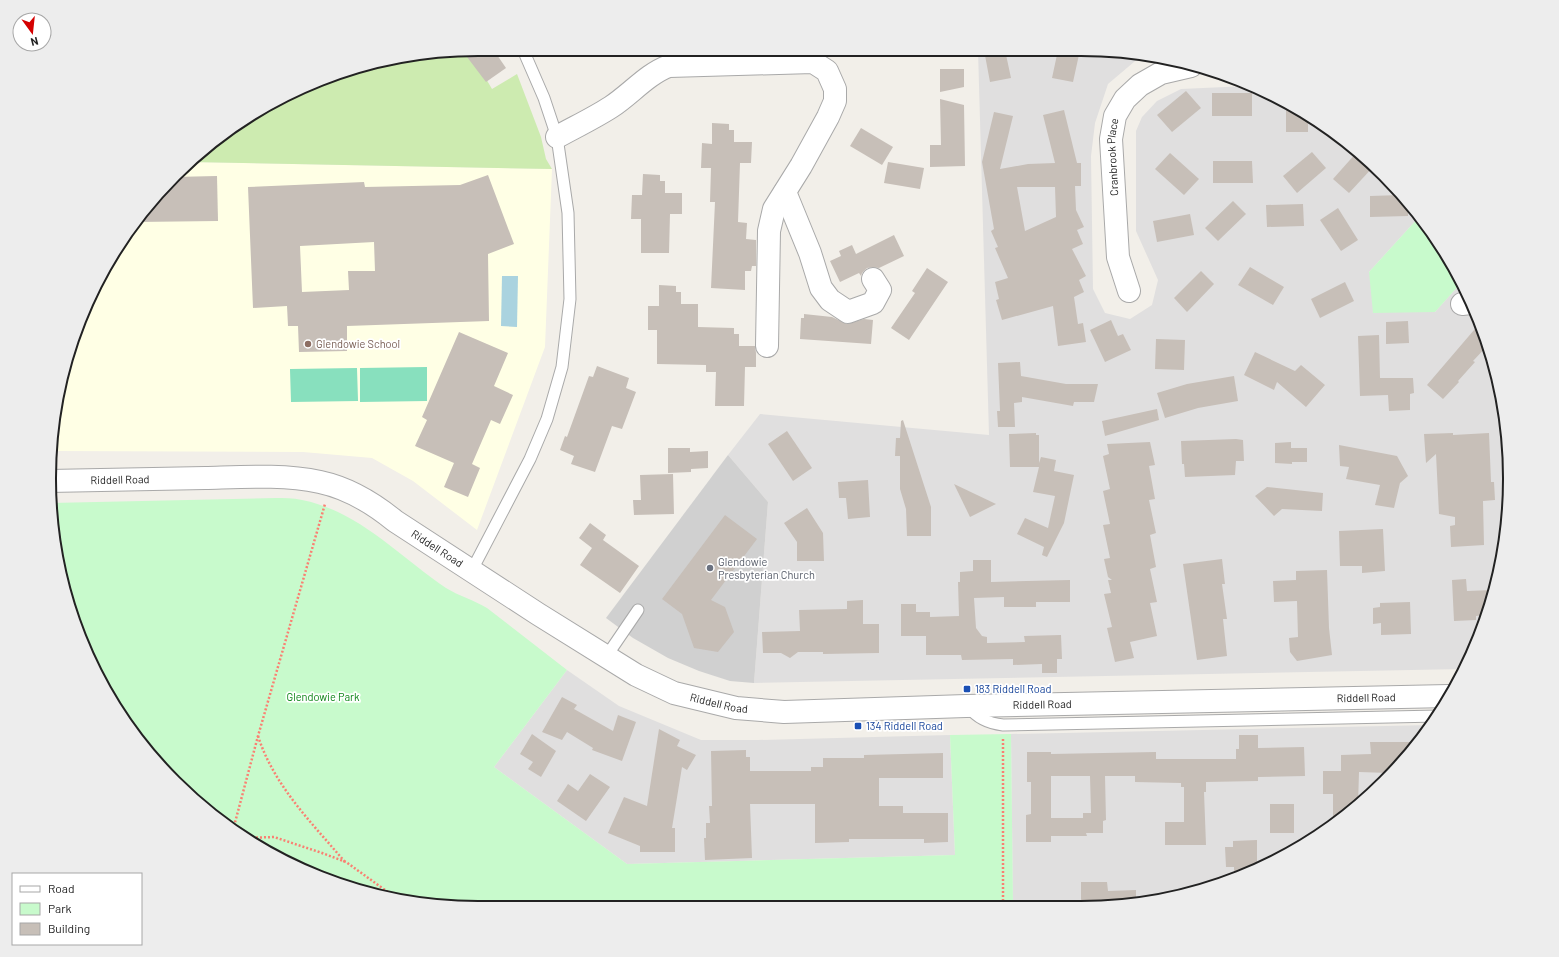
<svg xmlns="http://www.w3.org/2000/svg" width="1559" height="957" viewBox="0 0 1559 957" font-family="Barlow,sans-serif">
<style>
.residential{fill:#e0dfdf}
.education{fill:#ffffe5}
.religious{fill:#d0d0d0}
.grass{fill:#cdebb0}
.park{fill:#c8facc}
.pitch{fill:#88e0be}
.water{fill:#aad3df}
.building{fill:#c7bfb8;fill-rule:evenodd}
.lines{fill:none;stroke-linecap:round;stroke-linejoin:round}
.service-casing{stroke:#a9a9a9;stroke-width:13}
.minor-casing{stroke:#a9a9a9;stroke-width:24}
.tertiary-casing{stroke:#a9a9a9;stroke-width:24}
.path{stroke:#fa8072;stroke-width:2.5;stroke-dasharray:2 2;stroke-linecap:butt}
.service{stroke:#fff;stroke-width:11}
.minor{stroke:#fff;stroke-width:22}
.tertiary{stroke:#fff;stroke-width:22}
.education-dot{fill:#8d6e63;stroke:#fff;stroke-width:1.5}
.worship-dot{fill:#6b7280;stroke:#fff;stroke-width:1.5}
.transit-dot{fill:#1a4fb4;stroke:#fff;stroke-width:1.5}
.labels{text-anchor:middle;stroke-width:3.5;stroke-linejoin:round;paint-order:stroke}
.street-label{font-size:11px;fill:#222;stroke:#fff}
.education-label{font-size:11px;fill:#785e54;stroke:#fff;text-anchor:start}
.worship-label{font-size:11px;fill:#5b616d;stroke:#fff;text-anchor:start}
.transit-label{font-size:11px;fill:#164399;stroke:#fff;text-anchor:start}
.park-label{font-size:11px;fill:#0c8416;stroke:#fff}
.rim{fill:none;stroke:#222;stroke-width:2}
</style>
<rect width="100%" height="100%" fill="#f2efe9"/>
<g class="residential">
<path d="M 978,50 L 1109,50 L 1141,56 L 1108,84 L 1095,123 L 1091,156 L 1093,289 L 1105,313 L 1130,319 L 1152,305 L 1158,280 L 1136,231 L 1136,131 L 1142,117 L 1157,101 L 1181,89 L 1247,86 L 1319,122 L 1384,175 L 1419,217 L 1369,272 L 1435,312 L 1461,283 L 1477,314 L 1502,395 L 1510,479 L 1502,563 L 1477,643 L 1463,669 L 754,683 L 768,502 L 728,455 L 760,414 L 989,435 Z"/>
<path d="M 567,670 L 619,706 L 701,740 L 758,740 L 950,735 L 955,855 L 627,864 L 494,767 Z"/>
<path d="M 1431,725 L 1364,801 L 1295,850 L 1219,885 L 1136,904 L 1013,905 L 1011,734 Z"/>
</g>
<path class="education" d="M 189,162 L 552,169 L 545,347 L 477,530 L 413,481 L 372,458 L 303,452 L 51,451 L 53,422 L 72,341 L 122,240 L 175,175 Z"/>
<path class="religious" d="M 728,455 L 768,502 L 754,683 L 730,681 L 699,671 L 668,658 L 633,638 L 606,618 Z"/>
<path class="grass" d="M 422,53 L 471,53 L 492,89 L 517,74 L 541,137 L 546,159 L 552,169 L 189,162 L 217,138 L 288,93 L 341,72 Z"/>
<g class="park">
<path d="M 1419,217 L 1438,240 L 1461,283 L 1435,312 L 1373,313 L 1369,272 Z"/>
<path d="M 275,498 C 284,498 293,498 302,500 C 359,511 400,557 446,588 C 459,596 474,600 487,608 L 567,670 L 494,767 L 627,864 L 955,855 L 950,735 L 1011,734 L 1013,905 L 450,907 L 340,885 L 240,835 L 175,782 L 138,740 L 106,693 L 72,617 L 57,562 L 51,503 Z"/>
</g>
<g class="pitch">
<path d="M 427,367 L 427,401 L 360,402 L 360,368 Z"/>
<path d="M 357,368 L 358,401 L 291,402 L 290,369 Z"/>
</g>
<path class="water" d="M 502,276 L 518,276 L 517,327 L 501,326 Z"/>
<g class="building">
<path d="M 984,50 L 1005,50 L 1011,78 L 990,82 Z"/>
<path d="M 1058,50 L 1080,50 L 1073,82 L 1052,78 Z"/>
<path d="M 495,52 L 506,68 L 486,82 L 464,53 Z"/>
<path d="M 940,69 L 964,69 L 964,87 L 940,92 Z"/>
<path d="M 1186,91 L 1201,108 L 1172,132 L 1157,115 Z"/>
<rect x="1212" y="93" width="40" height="23"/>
<path d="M 940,99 L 964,105 L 965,166 L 930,167 L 930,145 L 941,145 Z"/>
<path d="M 1286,105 L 1308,116 L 1308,132 L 1286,132 Z"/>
<path d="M 1064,110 L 1077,163 L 1081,163 L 1081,186 L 1075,186 L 1076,210 L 1084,227 L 1077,230 L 1083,244 L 1072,249 L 1086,276 L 1079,280 L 1084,292 L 1074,297 L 1078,324 L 1083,323 L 1086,342 L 1058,346 L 1053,306 L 1002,320 L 996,300 L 999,299 L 995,282 L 1008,278 L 995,248 L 998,247 L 991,231 L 994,229 L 982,162 L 994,112 L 1013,116 L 1000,169 L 1028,164 L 1055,163 L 1043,115 ZM 1017,187 L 1055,187 L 1056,217 L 1025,231 Z"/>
<path d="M 712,123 L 729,124 L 729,130 L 734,130 L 734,142 L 752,142 L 751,163 L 740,163 L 738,222 L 747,223 L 746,239 L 756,240 L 756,266 L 752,266 L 751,271 L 745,271 L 745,290 L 711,288 L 715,202 L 710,202 L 711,168 L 701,168 L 702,143 L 712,144 Z"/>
<path d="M 861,128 L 893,147 L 882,165 L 850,146 Z"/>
<path d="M 1312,152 L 1326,168 L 1297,193 L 1283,176 Z"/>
<path d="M 1357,152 L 1374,166 L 1349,193 L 1333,179 Z"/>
<path d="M 1170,153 L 1199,179 L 1184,195 L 1155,169 Z"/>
<path d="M 1213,161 L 1252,161 L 1253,183 L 1213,183 Z"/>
<path d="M 888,162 L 924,168 L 920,189 L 884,183 Z"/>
<path d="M 643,174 L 660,175 L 660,181 L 665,181 L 665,193 L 682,193 L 682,214 L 670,214 L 669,253 L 641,253 L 641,219 L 631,219 L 632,195 L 642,195 Z"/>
<path d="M 488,175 L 514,244 L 488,254 L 489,321 L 347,326 L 347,351 L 299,352 L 298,326 L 288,326 L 287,306 L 253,308 L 248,187 L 364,182 L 365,187 L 460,185 ZM 374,242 L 375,271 L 348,271 L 349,290 L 302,292 L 300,246 Z"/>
<path d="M 217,176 L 218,221 L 136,222 L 173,177 Z"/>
<path d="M 1401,195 L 1408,204 L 1408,216 L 1370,217 L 1370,196 Z"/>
<path d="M 1233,201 L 1246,214 L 1218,241 L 1205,228 Z"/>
<path d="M 1303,204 L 1304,226 L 1267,227 L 1266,205 Z"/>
<path d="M 1338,208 L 1358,240 L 1341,251 L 1320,220 Z"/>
<path d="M 1190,214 L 1194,235 L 1157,242 L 1153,221 Z"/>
<path d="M 894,235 L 904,256 L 879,268 L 873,267 L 867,268 L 862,273 L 861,276 L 859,273 L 840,282 L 830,261 L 841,256 L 839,251 L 852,245 L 856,254 Z"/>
<path d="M 1250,267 L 1284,287 L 1273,305 L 1238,285 Z"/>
<path d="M 927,268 L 948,282 L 909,340 L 891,328 L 915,293 L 912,291 Z"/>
<path d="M 1201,271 L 1214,284 L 1187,312 L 1174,298 Z"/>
<path d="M 1345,282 L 1354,301 L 1320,318 L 1311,299 Z"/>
<path d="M 659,285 L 676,286 L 676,292 L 681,292 L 681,304 L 698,304 L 698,327 L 734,328 L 734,334 L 739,334 L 739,346 L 755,346 L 756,353 L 756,367 L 745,367 L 744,406 L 715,406 L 716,372 L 706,372 L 706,365 L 657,364 L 657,330 L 648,330 L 648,306 L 659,306 Z"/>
<path d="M 804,314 L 832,317 L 847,324 L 864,319 L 873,320 L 871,344 L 800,339 L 801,318 L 804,318 Z"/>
<path d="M 1111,320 L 1118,336 L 1123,334 L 1131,350 L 1105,362 L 1090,330 Z"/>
<path d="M 1408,321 L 1409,343 L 1386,344 L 1386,322 Z"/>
<path d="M 1480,323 L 1487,346 L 1473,361 L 1475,362 L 1458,381 L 1459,382 L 1443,399 L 1427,385 Z"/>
<path d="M 459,332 L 508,353 L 494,386 L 513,395 L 500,424 L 491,420 L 472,464 L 480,468 L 468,497 L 444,487 L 454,463 L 415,446 L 427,420 L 422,417 Z"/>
<path d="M 1379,335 L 1380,378 L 1413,378 L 1414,393 L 1410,394 L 1410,410 L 1389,411 L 1388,395 L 1360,396 L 1358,336 Z"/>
<path d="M 1156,339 L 1185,340 L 1184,370 L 1155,369 Z"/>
<path d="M 1255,352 L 1295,371 L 1301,365 L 1325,385 L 1306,407 L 1277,382 L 1274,390 L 1244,375 Z"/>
<path d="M 1020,362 L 1021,376 L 1066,384 L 1098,384 L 1094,402 L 1074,402 L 1073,406 L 1022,397 L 1022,402 L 1014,403 L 1015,427 L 998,427 L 997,411 L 1000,411 L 998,363 Z"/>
<path d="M 597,366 L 629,378 L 626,388 L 636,392 L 622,429 L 612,426 L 595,472 L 571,464 L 574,456 L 560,450 L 565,436 L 567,437 L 589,376 L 593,377 Z"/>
<path d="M 1234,376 L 1238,401 L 1198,408 L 1165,418 L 1157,393 L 1187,384 Z"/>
<path d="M 1157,409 L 1159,420 L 1105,436 L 1102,421 Z"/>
<path d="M 903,420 L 931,507 L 931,536 L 907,536 L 906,509 L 900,489 L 900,456 L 895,456 L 896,438 L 900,438 L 901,421 Z"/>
<path d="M 787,431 L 812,468 L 793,481 L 768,444 Z"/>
<path d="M 1036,433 L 1036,435 L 1039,435 L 1039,463 L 1041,457 L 1056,460 L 1054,471 L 1074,475 L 1064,523 L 1047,557 L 1042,555 L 1044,547 L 1017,534 L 1025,518 L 1048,528 L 1055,496 L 1033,492 L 1039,467 L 1010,467 L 1009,434 Z"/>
<path d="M 1453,433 L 1453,435 L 1489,433 L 1491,482 L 1494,482 L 1495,500 L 1483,501 L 1484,545 L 1451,547 L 1450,526 L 1455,525 L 1455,517 L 1439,514 L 1436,454 L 1426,463 L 1424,434 Z"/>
<path d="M 1236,439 L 1243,440 L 1244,461 L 1236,461 L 1235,475 L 1185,477 L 1184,464 L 1182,464 L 1181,441 Z"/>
<path d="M 1150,442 L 1155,465 L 1149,466 L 1155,499 L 1149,500 L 1156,533 L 1150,535 L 1156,567 L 1150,569 L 1157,602 L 1150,603 L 1157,636 L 1130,642 L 1134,658 L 1115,662 L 1107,628 L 1112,627 L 1104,594 L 1111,593 L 1108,580 L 1112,580 L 1108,577 L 1104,559 L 1110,558 L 1103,525 L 1110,524 L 1103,491 L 1110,489 L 1103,456 L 1109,454 L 1107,444 Z"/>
<path d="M 1291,442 L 1291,448 L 1307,448 L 1307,462 L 1292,462 L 1292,464 L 1275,463 L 1275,443 Z"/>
<path d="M 1339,445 L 1397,456 L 1408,476 L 1400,483 L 1394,508 L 1375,505 L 1380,485 L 1346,479 L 1349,467 L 1340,466 Z"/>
<path d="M 668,448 L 690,448 L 690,452 L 708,451 L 708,468 L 691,469 L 691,472 L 668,473 Z"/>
<path d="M 673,474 L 674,514 L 634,515 L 633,500 L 641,500 L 640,475 Z"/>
<path d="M 868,480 L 870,517 L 848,519 L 846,498 L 839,498 L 838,482 Z"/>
<path d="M 954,484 L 996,504 L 970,517 Z"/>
<path d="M 1267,487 L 1323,493 L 1322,511 L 1282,509 L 1274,516 L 1255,496 Z"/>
<path d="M 807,508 L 823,533 L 824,561 L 797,561 L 797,542 L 784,523 Z"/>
<path d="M 725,515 L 757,539 L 711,600 L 725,607 L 734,632 L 718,652 L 694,648 L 682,614 L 662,599 Z"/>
<path d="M 590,523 L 606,535 L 603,540 L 639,566 L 620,593 L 580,565 L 592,548 L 579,538 Z"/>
<path d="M 1383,529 L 1385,571 L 1362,573 L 1362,566 L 1340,566 L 1339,531 Z"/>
<path d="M 1222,559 L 1225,584 L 1222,584 L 1227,619 L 1223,619 L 1227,656 L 1197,660 L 1183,564 Z"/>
<path d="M 973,560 L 991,560 L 991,582 L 1070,580 L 1070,602 L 1036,602 L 1036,607 L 1004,607 L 1004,597 L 974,598 L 976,628 L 982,636 L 987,637 L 987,643 L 1025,642 L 1024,636 L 1061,635 L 1062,659 L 1057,659 L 1057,673 L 1042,673 L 1042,664 L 1013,665 L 1013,659 L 962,660 L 961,655 L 926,655 L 926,636 L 901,636 L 901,604 L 916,604 L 916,612 L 930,612 L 930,617 L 959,616 L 958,582 L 960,582 L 960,572 L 973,571 Z"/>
<path d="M 1327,570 L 1329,628 L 1332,655 L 1297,661 L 1290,652 L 1289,638 L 1298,637 L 1297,601 L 1274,602 L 1273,581 L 1296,580 L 1296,571 Z"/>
<path d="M 1466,579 L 1467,591 L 1493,590 L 1486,615 L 1476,616 L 1476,620 L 1454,621 L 1452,580 Z"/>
<path d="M 863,600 L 863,624 L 879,624 L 879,653 L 823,654 L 823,652 L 798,652 L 790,658 L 781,653 L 763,653 L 762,632 L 800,631 L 799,610 L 847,609 L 847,601 Z"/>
<path d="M 1410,602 L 1411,634 L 1381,635 L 1381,623 L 1373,624 L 1373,608 L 1380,607 L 1380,603 Z"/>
<path d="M 562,697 L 577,705 L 574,709 L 613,731 L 618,715 L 636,722 L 622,761 L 592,750 L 593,748 L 567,732 L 562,740 L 542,732 Z"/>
<path d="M 659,729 L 680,740 L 677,746 L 696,755 L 687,770 L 682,767 L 672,828 L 675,828 L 675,852 L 640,852 L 640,846 L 608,833 L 624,797 L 647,806 Z"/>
<path d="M 532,734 L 556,751 L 541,777 L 528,769 L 533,762 L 520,754 Z"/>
<path d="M 1239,735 L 1258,735 L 1258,748 L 1304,747 L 1305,776 L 1258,777 L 1258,781 L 1206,782 L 1206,792 L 1204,792 L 1206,845 L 1165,845 L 1165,822 L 1184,822 L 1184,787 L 1181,787 L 1181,783 L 1135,782 L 1135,776 L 1105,776 L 1106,820 L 1103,821 L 1103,833 L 1086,833 L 1087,836 L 1051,836 L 1051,842 L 1026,842 L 1026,815 L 1031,814 L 1031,782 L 1027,782 L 1027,752 L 1051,752 L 1051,754 L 1156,752 L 1156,759 L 1236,759 L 1236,749 L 1239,749 ZM 1051,776 L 1090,776 L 1091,813 L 1083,813 L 1083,818 L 1051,818 Z"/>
<path d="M 1370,742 L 1416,742 L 1389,773 L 1359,772 L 1358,805 L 1333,824 L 1333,794 L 1323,794 L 1323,771 L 1341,771 L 1341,755 L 1371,754 Z"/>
<path d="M 746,750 L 746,757 L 750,757 L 750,771 L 811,771 L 811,767 L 823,767 L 823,758 L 864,758 L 864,755 L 943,753 L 943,778 L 879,778 L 879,806 L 903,806 L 903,813 L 948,813 L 948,842 L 924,843 L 924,839 L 849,839 L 849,842 L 815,843 L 815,804 L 750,804 L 752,858 L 705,860 L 704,838 L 706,838 L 706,823 L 710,823 L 709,806 L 712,806 L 711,751 Z"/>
<path d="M 590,774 L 610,787 L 586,821 L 557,801 L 568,784 L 578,791 Z"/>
<rect x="1270" y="804" width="24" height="29"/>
<path d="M 1257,840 L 1257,868 L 1244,874 L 1234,874 L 1234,867 L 1226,867 L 1225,847 L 1233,847 L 1233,841 Z"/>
<path d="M 1081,882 L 1107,882 L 1108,891 L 1136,890 L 1136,904 L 1081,905 Z"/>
</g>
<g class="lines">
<defs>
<g id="service">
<path d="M 472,570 L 530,459 L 547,419 L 562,367 L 570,299 L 568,213 L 557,137 L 544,98 L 524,52"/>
<path d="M 606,657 L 638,610"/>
<path d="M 967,706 C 978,718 987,723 1003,725 L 1438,716"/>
</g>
<g id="minor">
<path d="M 557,137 C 575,127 594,118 611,107 C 631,94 647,74 669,66 L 813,62 L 827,71 L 835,89 L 835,101 L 828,117 L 801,166 L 774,209 L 769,231 L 767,346"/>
<path d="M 785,192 L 810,253 L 821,288 L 830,300 L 848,312 L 873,303 L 880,290 L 873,279"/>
<path id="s1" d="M 1129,291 L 1118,257 L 1111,139 L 1115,116 L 1125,99 L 1140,85 L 1161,73 L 1191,66"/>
<path d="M 1462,304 L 1471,303"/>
</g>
<g id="tertiary">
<path id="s2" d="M 49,481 C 101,480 153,479 205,478 C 242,477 283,474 320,482 C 348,488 373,503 395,521 L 538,614 L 636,675 L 674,693 L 736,708 L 784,712 L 966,706 L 1449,696"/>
</g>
</defs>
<use href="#service" class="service-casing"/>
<use href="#minor" class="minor-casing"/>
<use href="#tertiary" class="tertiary-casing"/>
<g class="path">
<path d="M 258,736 C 274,786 312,823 345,862"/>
<path d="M 1003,739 L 1003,905"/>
<path d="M 233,830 L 258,736 L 325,504"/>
<path d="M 244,838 L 274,837 L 322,853 L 346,862 L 392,895"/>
</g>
<use href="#service" class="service"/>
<use href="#minor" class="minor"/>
<use href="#tertiary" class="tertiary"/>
</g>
<circle class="education-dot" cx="308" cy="344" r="4"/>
<circle class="worship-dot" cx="710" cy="568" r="4"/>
<g class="transit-dot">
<rect x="963" y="685" width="8" height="8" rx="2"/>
<rect x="854" y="722" width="8" height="8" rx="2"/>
</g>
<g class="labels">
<g class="street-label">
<text dy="4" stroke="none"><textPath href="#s1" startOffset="136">Cranbrook Place</textPath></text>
<text dy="4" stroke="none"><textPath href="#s2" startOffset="71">Riddell Road</textPath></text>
<text dy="4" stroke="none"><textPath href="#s2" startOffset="407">Riddell Road</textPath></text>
<text dy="4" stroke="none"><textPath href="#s2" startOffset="1379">Riddell Road</textPath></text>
<text dy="4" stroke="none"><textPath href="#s2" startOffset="731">Riddell Road</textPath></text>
<text dy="4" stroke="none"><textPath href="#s2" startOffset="1055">Riddell Road</textPath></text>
</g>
<g class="education-label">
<text x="316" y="348">Glendowie School</text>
</g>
<g class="worship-label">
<text x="718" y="566">Glendowie<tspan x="718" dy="13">Presbyterian Church</tspan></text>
</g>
<g class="transit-label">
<text x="975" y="693">183 Riddell Road</text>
<text x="866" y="730">134 Riddell Road</text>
</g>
<g class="park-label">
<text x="323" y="701">Glendowie Park</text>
</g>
</g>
<path d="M0 0H1559V957H0ZM478 56H1081A422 422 0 0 1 1503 478V479A422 422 0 0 1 1081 901H478A422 422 0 0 1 56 479V478A422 422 0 0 1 478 56Z" fill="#ededed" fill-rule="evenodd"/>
<path class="rim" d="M478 56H1081A422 422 0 0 1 1503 478V479A422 422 0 0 1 1081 901H478A422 422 0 0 1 56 479V478A422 422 0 0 1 478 56Z"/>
<rect x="12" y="873" width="130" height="72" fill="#ffffff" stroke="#a7a7a7"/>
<rect x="20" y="886" width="20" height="6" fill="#ffffff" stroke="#a7a7a7"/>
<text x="48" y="893" font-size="12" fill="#222222">Road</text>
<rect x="20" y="903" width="20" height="12" fill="#c8facc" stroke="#a7a7a7"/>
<text x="48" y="913" font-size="12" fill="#222222">Park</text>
<rect x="20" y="923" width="20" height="12" fill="#c7bfb8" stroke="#a7a7a7"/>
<text x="48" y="933" font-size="12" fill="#222222">Building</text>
<g transform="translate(32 32) rotate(165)"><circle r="19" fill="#ffffff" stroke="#a7a7a7"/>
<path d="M0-3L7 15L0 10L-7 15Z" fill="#d40000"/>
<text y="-6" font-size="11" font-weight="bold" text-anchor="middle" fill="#222222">N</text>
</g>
</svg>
